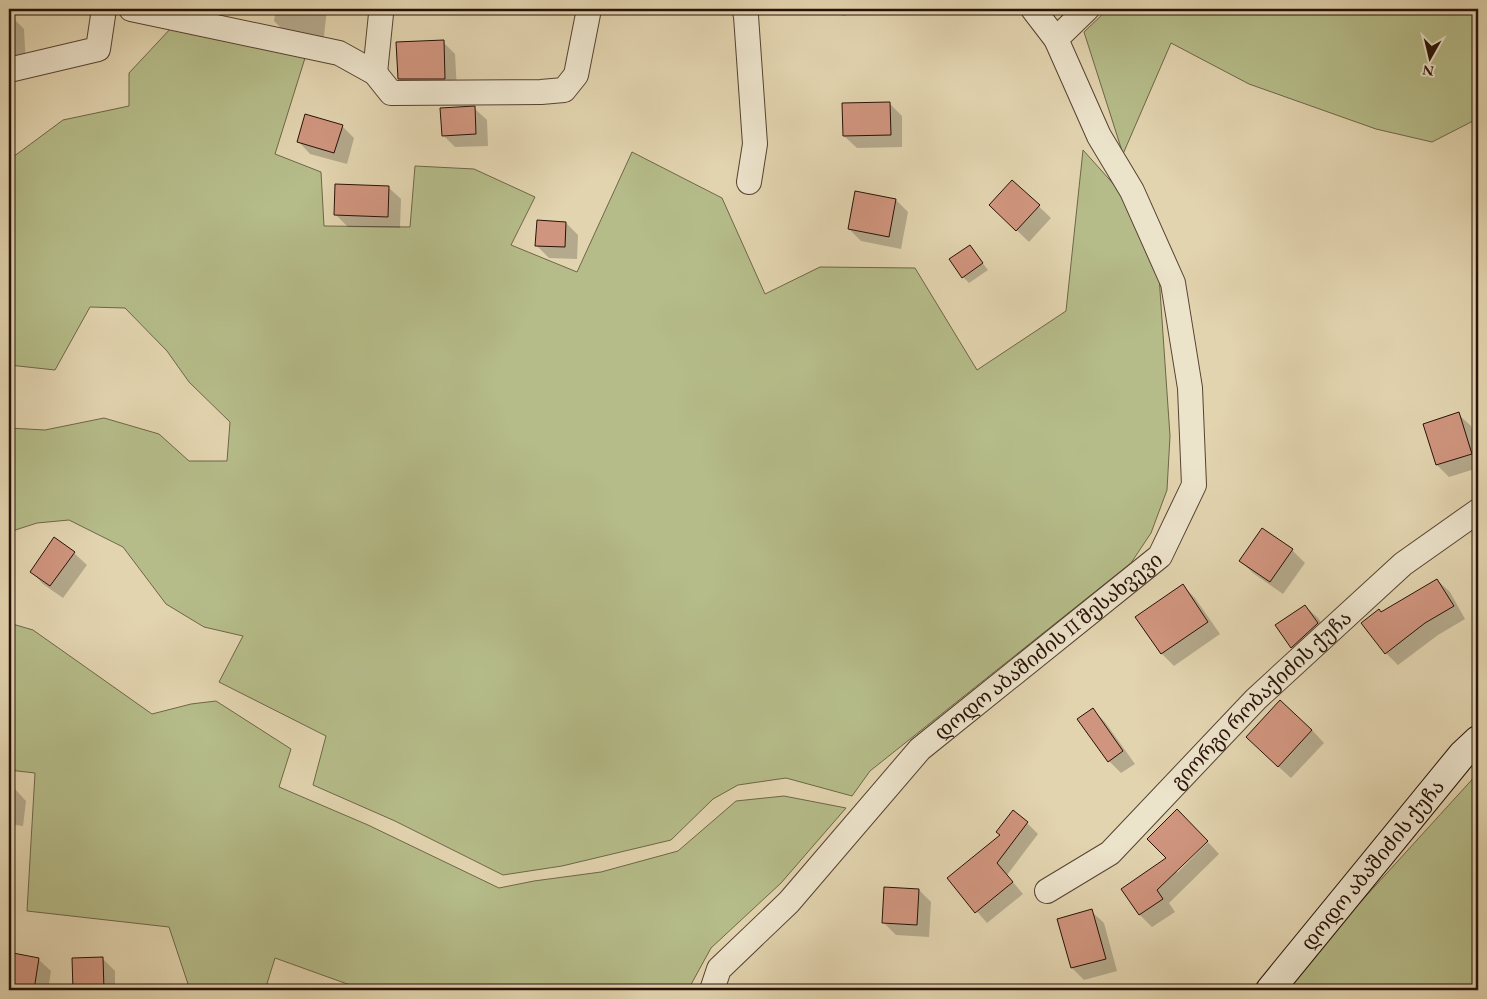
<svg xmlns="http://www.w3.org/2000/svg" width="1487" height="999" viewBox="0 0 1487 999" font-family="'EB Garamond','Noto Serif Georgian',serif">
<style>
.green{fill:#b5bc89;stroke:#6e6648}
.shadow{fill:#0003}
.building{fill:#d0957e;stroke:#271107}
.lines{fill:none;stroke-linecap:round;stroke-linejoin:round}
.street-casing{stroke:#564231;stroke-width:26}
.secondary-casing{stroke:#271107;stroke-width:30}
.street{stroke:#ece3cb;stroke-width:24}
.secondary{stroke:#ece3cb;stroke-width:28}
.labels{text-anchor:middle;stroke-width:4;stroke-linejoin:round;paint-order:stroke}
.street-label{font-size:20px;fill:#271107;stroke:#ece3cb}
</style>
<rect width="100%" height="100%" fill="#e2d4af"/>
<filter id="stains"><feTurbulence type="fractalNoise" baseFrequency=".004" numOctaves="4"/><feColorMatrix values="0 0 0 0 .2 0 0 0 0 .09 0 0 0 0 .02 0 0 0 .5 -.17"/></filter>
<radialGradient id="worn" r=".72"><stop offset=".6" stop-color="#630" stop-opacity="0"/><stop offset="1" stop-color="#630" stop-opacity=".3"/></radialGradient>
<g class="green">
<path d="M 1108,9 L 1478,9 L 1478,120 L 1475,120 L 1432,142 L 1376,129 L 1249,84 L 1171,43 L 1123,154 L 1084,32 Z"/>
<path d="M 172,27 L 305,58 L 275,154 L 321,172 L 324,226 L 410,227 L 415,166 L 474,169 L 535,197 L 511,245 L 577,272 L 632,152 L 722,198 L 765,294 L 820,267 L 915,268 L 977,370 L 1066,311 L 1083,150 L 1126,198 L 1159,276 L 1170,436 L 1167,490 L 1151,533 L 1131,563 L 870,771 L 852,796 L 786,778 L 738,785 L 713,799 L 671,840 L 562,866 L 503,875 L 395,821 L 313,785 L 326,736 L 219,682 L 243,636 L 204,627 L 166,604 L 123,547 L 69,520 L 37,523 L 9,532 L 9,428 L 45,430 L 104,418 L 159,434 L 189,461 L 227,461 L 230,422 L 189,382 L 167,351 L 125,308 L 90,307 L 55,370 L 9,365 L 9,160 L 63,120 L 129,106 L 129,73 Z"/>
<path d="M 9,623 L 33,630 L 152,714 L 191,704 L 216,701 L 291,749 L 279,787 L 368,825 L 499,888 L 534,881 L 601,872 L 678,851 L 736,801 L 784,796 L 846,808 L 781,883 L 711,948 L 688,990 L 364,990 L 275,958 L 265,990 L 190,990 L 169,927 L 27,911 L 35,773 L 9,770 Z"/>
<path d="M 1478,773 L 1478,990 L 1287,990 L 1315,952 Z"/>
</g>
<g class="shadow">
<path d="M 276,9 L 327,9 L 323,45 L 286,33 L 274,21 Z"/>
<path d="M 836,9 L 876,9 L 843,16 Z"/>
<path d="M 9,17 L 12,17 L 24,29 L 26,67 L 9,70 Z"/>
<path d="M 443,42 L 455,54 L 457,91 L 411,91 L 399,79 Z"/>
<path d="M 889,103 L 902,116 L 902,147 L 857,148 L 844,136 Z"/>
<path d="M 474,108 L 487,120 L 488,146 L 455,147 L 443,135 Z"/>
<path d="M 342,126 L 354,138 L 347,164 L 310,154 L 298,141 Z"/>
<path d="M 1012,181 L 1051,218 L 1029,242 L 1003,217 Z"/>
<path d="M 388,187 L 401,199 L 400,228 L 348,227 L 336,215 Z"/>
<path d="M 896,200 L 908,212 L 901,249 L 861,241 L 849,229 Z"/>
<path d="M 566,223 L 578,235 L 577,259 L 549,258 L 536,245 Z"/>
<path d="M 969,246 L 988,270 L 969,283 L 963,277 Z"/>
<path d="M 1458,414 L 1471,426 L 1478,451 L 1478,468 L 1449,477 L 1437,465 Z"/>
<path d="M 1262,529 L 1292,550 L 1305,563 L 1283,594 L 1253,573 L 1240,561 Z"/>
<path d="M 74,553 L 87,565 L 63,598 L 43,584 L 31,571 Z"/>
<path d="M 1437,580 L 1450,592 L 1465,619 L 1438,635 L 1398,665 L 1386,653 L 1381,613 Z"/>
<path d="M 1183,586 L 1195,598 L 1220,634 L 1174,666 L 1162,654 L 1137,618 Z"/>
<path d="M 1305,606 L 1318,618 L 1330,636 L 1304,660 L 1292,648 L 1277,625 Z"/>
<path d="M 1093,710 L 1105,722 L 1135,764 L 1121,773 L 1109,761 Z"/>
<path d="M 1312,730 L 1324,743 L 1291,778 L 1260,750 Z"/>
<path d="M 9,788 L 14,788 L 26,801 L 23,826 L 9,824 Z"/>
<path d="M 1027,823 L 1038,834 L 1007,875 L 1023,894 L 987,923 L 949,879 Z"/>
<path d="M 1208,842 L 1219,854 L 1169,903 L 1175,912 L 1152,927 L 1140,915 L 1123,890 L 1168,859 L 1177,869 L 1177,873 Z"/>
<path d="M 919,890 L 931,902 L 929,937 L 896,935 L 883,922 Z"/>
<path d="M 1091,911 L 1104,923 L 1117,971 L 1084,980 L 1072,968 L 1058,920 Z"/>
<path d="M 14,955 L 38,959 L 51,971 L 48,990 L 9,990 Z"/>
<path d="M 102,958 L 115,971 L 115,990 L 74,990 L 74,959 Z"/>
</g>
<g class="building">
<path d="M 444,40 L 445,79 L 398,79 L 396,42 Z"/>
<path d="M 890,102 L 891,135 L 843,136 L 842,103 Z"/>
<path d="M 475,106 L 476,134 L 442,136 L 440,108 Z"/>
<path d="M 305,114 L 343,125 L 334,153 L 297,142 Z"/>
<path d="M 1012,180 L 1040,205 L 1016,231 L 989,205 Z"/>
<path d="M 335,184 L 389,186 L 388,217 L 334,215 Z"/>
<path d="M 855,191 L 896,199 L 889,237 L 848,229 Z"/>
<path d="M 537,220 L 566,222 L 565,247 L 535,246 Z"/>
<path d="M 970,245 L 983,263 L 962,278 L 949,259 Z"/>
<path d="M 1459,412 L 1472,454 L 1436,465 L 1423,424 Z"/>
<path d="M 1262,528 L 1293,549 L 1270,582 L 1239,561 Z"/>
<path d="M 54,537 L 75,552 L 50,586 L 30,572 Z"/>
<path d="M 1437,579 L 1454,606 L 1425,623 L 1385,654 L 1361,623 L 1379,609 L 1381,612 Z"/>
<path d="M 1183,584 L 1208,622 L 1161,654 L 1135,617 Z"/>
<path d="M 1305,605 L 1318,623 L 1291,648 L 1275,625 Z"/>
<path d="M 1280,700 L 1312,730 L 1278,767 L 1246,737 Z"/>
<path d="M 1093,708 L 1123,751 L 1108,762 L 1077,719 Z"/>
<path d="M 1177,809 L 1208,841 L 1157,890 L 1163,899 L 1139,915 L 1121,889 L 1166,858 L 1147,839 Z"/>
<path d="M 1013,810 L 1028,822 L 997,863 L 1013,882 L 975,913 L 947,878 L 1000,835 L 996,832 Z"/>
<path d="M 884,887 L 919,889 L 917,925 L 882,923 Z"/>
<path d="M 1092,909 L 1106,959 L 1071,968 L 1057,919 Z"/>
<path d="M 13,953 L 39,958 L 34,990 L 9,990 L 9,978 Z"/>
<path d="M 103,957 L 104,990 L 73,990 L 72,958 Z"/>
</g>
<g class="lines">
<defs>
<g id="street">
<path d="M 131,9 L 339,53 L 375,73 L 391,93 L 541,92 L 564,90 L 576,75 L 589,9"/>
<path d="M 744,9 L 746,16 L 755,144 L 749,182"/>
<path d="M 1056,39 L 1087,9"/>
<path d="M 9,70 L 98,49 L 104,9"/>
<path d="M 375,73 L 381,14 L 380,9"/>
<path id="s1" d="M 1047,891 L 1110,853 L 1256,699 L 1403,564 L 1478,511"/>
<path id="s2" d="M 712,990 L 719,969 L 789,902 L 920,749 L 1160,556 L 1194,485 L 1190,388 L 1173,283 L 1132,191 L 1099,136 L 1056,39 L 1033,9"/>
</g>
<g id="secondary">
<path id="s3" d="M 1270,990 L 1462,755 L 1478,740"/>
</g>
</defs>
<use href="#street" class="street-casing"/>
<use href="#secondary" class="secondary-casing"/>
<use href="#street" class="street"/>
<use href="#secondary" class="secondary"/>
</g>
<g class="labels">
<g class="street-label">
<text dy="7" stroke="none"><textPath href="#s2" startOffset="485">დოდო აბაშიძის II შესახვევი</textPath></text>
<text dy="7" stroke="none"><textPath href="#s1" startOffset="289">გიორგი რობაქიძის ქუჩა</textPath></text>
<text dy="7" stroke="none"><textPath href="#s3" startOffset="162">დოდო აბაშიძის ქუჩა</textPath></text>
</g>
</g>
<rect width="1487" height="999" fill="none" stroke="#e2d4af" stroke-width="30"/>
<rect x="10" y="10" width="1467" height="979" fill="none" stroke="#271107" stroke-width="2.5"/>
<rect x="15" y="15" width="1457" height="969" fill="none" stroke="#271107"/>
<g transform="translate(1430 58) rotate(188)" stroke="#ece3cb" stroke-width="4" paint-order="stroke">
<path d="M0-4L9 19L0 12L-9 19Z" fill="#271107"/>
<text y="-8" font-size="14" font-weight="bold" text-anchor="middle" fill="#271107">N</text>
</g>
<rect width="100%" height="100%" filter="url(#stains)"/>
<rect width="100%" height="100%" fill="url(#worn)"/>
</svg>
